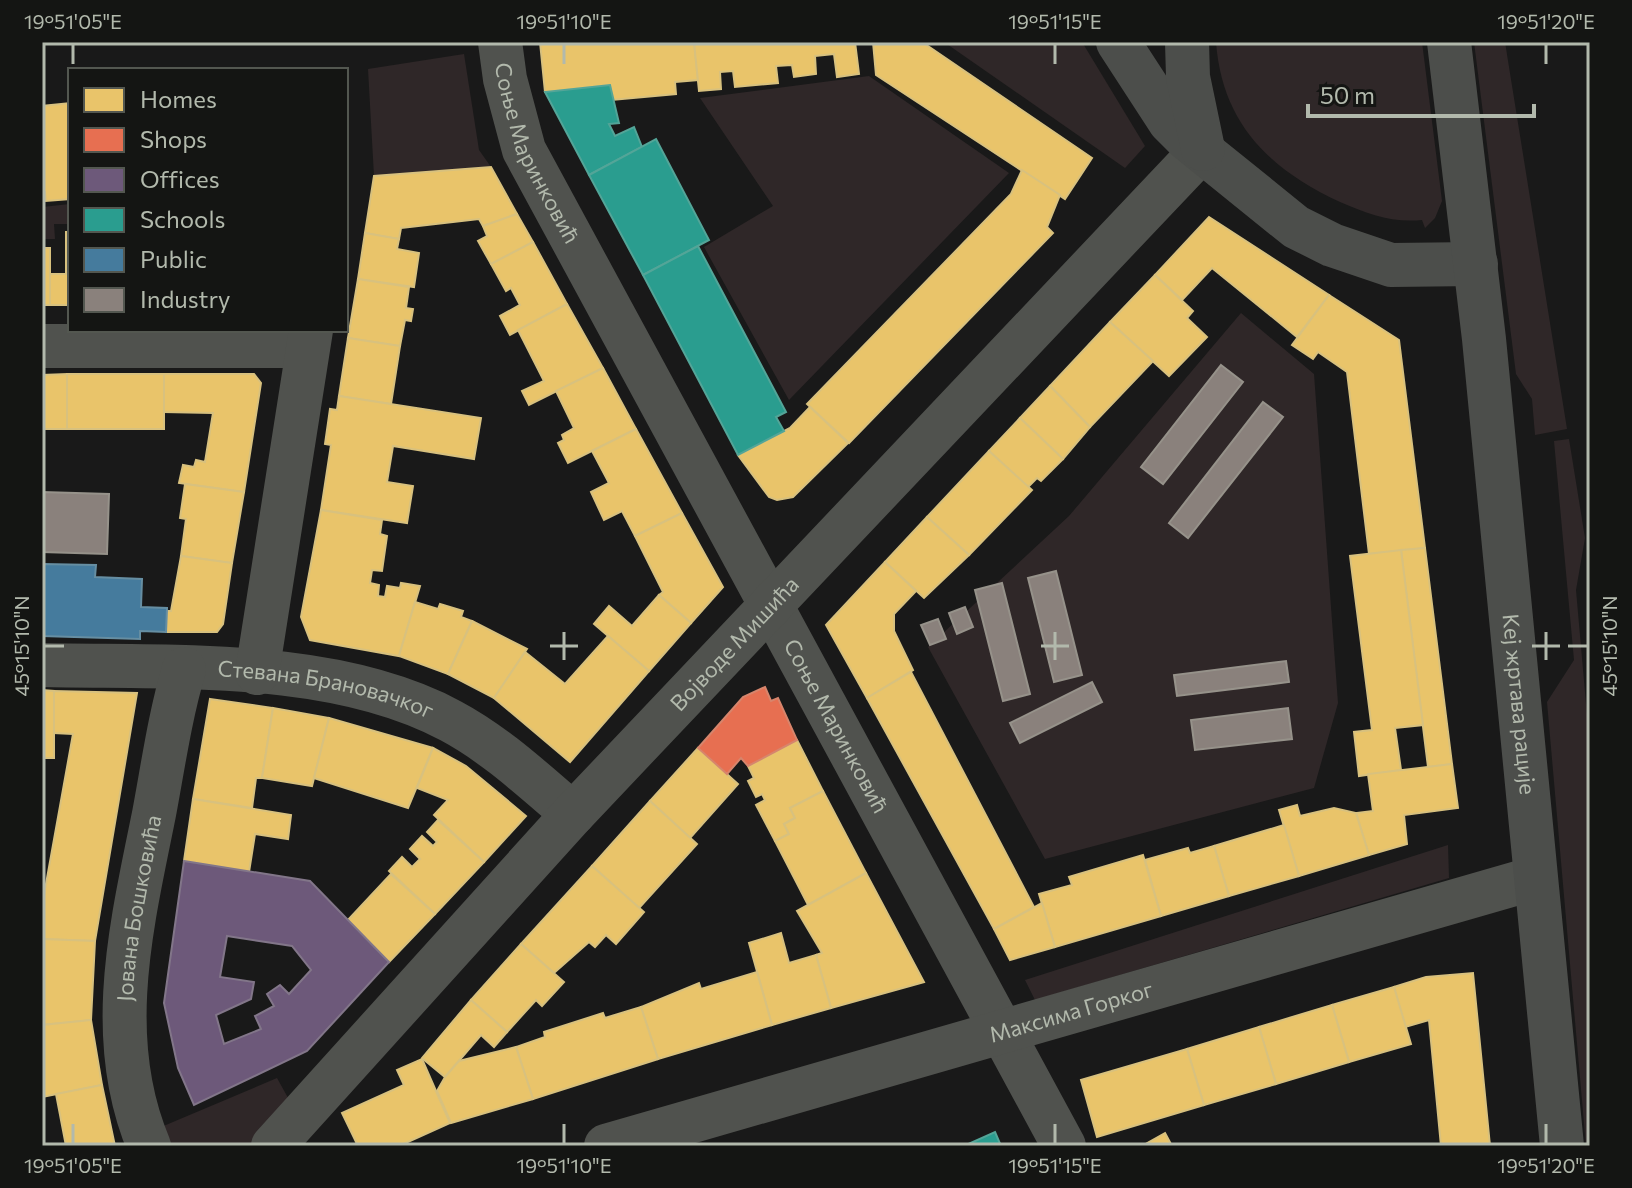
<svg xmlns="http://www.w3.org/2000/svg" width="1632" height="1188" viewBox="0 0 1632 1188" font-family="Commissioner,sans-serif">
<style>
.green{fill:#2f2728}
.homes{fill:#e9c46a;stroke:#d8c17e;stroke-width:2}
.shops{fill:#e76f51;stroke:#d7856c;stroke-width:2}
.offices{fill:#6d597a;stroke:#827689;stroke-width:2;fill-rule:evenodd}
.schools{fill:#2a9d8f;stroke:#53a598;stroke-width:2}
.public{fill:#457b9d;stroke:#668ea2;stroke-width:2}
.industry{fill:#8a817c;stroke:#96928a;stroke-width:2}
.lines{fill:none;stroke-linecap:round;stroke-linejoin:round}
.minor{stroke:#50524e;stroke-width:44}
.major{stroke:#4c4e4b;stroke-width:44}
.ticks{fill:none;stroke:#b2b9ac;stroke-width:3}
.labels{text-anchor:middle;stroke-width:8;stroke-linejoin:round;paint-order:stroke}
.street-label{font-size:22px;fill:#b2b9ac;stroke:#141513}
.neatline{fill:none;stroke:#b2b9ac;stroke-width:3}
.ticks-label{font-size:20px;text-anchor:middle;fill:#b2b9ac}
</style>
<rect width="100%" height="100%" fill="#191919"/>
<g class="green">
<path d="M 944,42 L 1082,42 L 1145,146 L 1125,168 Z"/>
<path d="M 1216,42 L 1422,42 L 1442,201 L 1435,218 L 1425,228 L 1422,220 C 1392,223 1368,214 1340,202 C 1269,169 1222,123 1216,42 Z"/>
<path d="M 1474,42 L 1505,42 L 1567,429 L 1535,435 L 1532,399 L 1516,374 Z"/>
<path d="M 464,54 L 479,150 L 491,167 L 374,176 L 368,69 Z"/>
<path d="M 869,76 L 1009,173 L 789,400 L 704,247 L 773,206 L 700,98 Z"/>
<path d="M 70,204 L 70,224 L 54,224 L 55,239 L 42,239 L 42,207 Z"/>
<path d="M 1241,313 L 1314,374 L 1338,703 L 1314,788 L 1045,859 L 928,647 L 1069,516 Z"/>
<path d="M 1569,439 L 1585,538 L 1576,590 L 1590,749 L 1590,1146 L 1586,1146 L 1547,702 L 1574,660 L 1554,441 Z"/>
<path d="M 1448,845 L 1449,878 L 1035,1000 L 1025,980 Z"/>
<path d="M 277,1078 L 292,1105 L 253,1146 L 161,1146 L 154,1130 Z"/>
</g>
<g class="homes">
<path d="M 540,42 L 694,42 L 698,80 L 675,82 L 676,94 L 612,100 L 610,85 L 545,92 Z"/>
<path d="M 694,42 L 855,42 L 859,74 L 837,77 L 834,54 L 815,56 L 816,74 L 794,77 L 792,65 L 776,66 L 778,83 L 735,87 L 733,71 L 720,72 L 721,89 L 699,91 Z"/>
<path d="M 873,42 L 922,42 L 1092,158 L 1065,199 L 876,75 Z"/>
<path d="M 70,103 L 70,199 L 46,201 L 45,192 L 42,192 L 42,106 Z"/>
<path d="M 491,167 L 517,214 L 483,226 L 479,219 L 401,228 L 399,239 L 365,233 L 374,176 Z"/>
<path d="M 1022,170 L 1060,195 L 1047,227 L 1053,233 L 849,443 L 807,404 L 1011,194 Z"/>
<path d="M 517,214 L 533,242 L 491,264 L 478,241 L 487,236 L 483,226 Z"/>
<path d="M 1209,217 L 1329,295 L 1297,337 L 1212,268 L 1182,300 L 1155,275 Z"/>
<path d="M 66,232 L 70,232 L 70,305 L 50,305 L 50,274 L 66,274 Z"/>
<path d="M 365,233 L 399,239 L 397,249 L 419,253 L 414,287 L 358,279 Z"/>
<path d="M 533,242 L 567,304 L 510,335 L 500,316 L 520,305 L 511,288 L 506,291 L 491,264 Z"/>
<rect x="42" y="248" width="8" height="57"/>
<path d="M 1155,275 L 1193,311 L 1187,318 L 1207,337 L 1169,376 L 1110,322 Z"/>
<path d="M 358,279 L 409,287 L 406,308 L 413,309 L 411,321 L 405,320 L 400,346 L 348,338 Z"/>
<path d="M 1329,295 L 1399,340 L 1425,548 L 1369,554 L 1347,372 L 1318,352 L 1313,359 L 1292,345 Z"/>
<path d="M 567,304 L 603,368 L 529,405 L 522,391 L 544,381 L 518,330 Z"/>
<path d="M 1110,322 L 1153,361 L 1090,427 L 1050,386 Z"/>
<path d="M 348,338 L 400,346 L 391,404 L 339,396 Z"/>
<path d="M 603,368 L 636,429 L 568,463 L 558,443 L 564,440 L 562,435 L 574,428 L 556,391 Z"/>
<rect x="67" y="374" width="97" height="55"/>
<path d="M 67,374 L 67,429 L 42,429 L 42,375 Z"/>
<path d="M 164,374 L 254,374 L 261,383 L 244,492 L 179,483 L 183,465 L 194,467 L 196,460 L 205,462 L 213,413 L 164,412 Z"/>
<path d="M 1050,386 L 1090,427 L 1063,459 L 1020,418 Z"/>
<path d="M 339,396 L 481,418 L 474,459 L 393,446 L 387,482 L 413,486 L 407,523 L 321,510 L 331,445 L 325,444 L 330,409 L 337,410 Z"/>
<path d="M 810,407 L 848,443 L 793,497 L 777,500 L 769,497 L 738,455 L 790,428 Z"/>
<path d="M 1020,418 L 1063,459 L 1041,481 L 1037,478 L 1028,487 L 989,451 Z"/>
<path d="M 636,429 L 682,513 L 635,536 L 622,511 L 604,520 L 591,492 L 609,483 L 592,451 Z"/>
<path d="M 989,451 L 1032,490 L 969,555 L 927,517 Z"/>
<path d="M 185,484 L 244,492 L 232,563 L 181,556 L 186,519 L 180,518 Z"/>
<path d="M 321,510 L 382,520 L 380,534 L 387,536 L 382,571 L 372,570 L 370,583 L 379,585 L 378,596 L 385,597 L 387,586 L 400,588 L 401,583 L 420,586 L 399,656 L 310,640 L 301,617 Z"/>
<path d="M 682,513 L 723,587 L 691,623 L 659,595 L 663,592 L 635,536 Z"/>
<path d="M 927,517 L 969,555 L 924,598 L 885,562 Z"/>
<path d="M 1425,548 L 1452,764 L 1428,767 L 1401,550 Z"/>
<path d="M 1401,550 L 1423,725 L 1395,728 L 1401,770 L 1359,776 L 1354,732 L 1372,730 L 1350,556 Z"/>
<path d="M 181,556 L 232,563 L 223,624 L 217,632 L 166,632 L 167,611 L 171,611 Z"/>
<path d="M 885,562 L 916,591 L 894,614 L 894,631 L 913,670 L 867,698 L 826,625 Z"/>
<path d="M 659,595 L 691,623 L 649,671 L 594,624 L 609,606 L 632,626 Z"/>
<path d="M 415,602 L 438,609 L 440,604 L 463,611 L 461,617 L 472,621 L 448,674 L 399,656 Z"/>
<path d="M 472,621 L 527,649 L 494,698 L 448,674 Z"/>
<path d="M 608,636 L 649,671 L 570,762 L 494,698 L 525,652 L 565,684 Z"/>
<path d="M 911,672 L 1034,907 L 994,929 L 867,698 Z"/>
<path d="M 42,690 L 54,691 L 54,758 L 42,758 Z"/>
<path d="M 54,691 L 137,693 L 95,941 L 42,939 L 42,906 L 73,734 L 54,733 Z"/>
<path d="M 210,699 L 273,708 L 262,778 L 256,778 L 252,808 L 193,799 Z"/>
<path d="M 273,708 L 329,718 L 312,786 L 262,778 Z"/>
<path d="M 329,718 L 433,748 L 408,808 L 314,778 Z"/>
<path d="M 797,740 L 823,791 L 790,808 L 795,818 L 784,824 L 789,834 L 775,841 L 756,805 L 765,800 L 762,794 L 756,797 L 748,781 L 754,778 L 748,766 Z"/>
<path d="M 433,748 L 466,766 L 526,816 L 484,862 L 434,815 L 448,800 L 417,788 Z"/>
<path d="M 698,748 L 738,784 L 690,838 L 650,801 Z"/>
<path d="M 1452,764 L 1458,808 L 1404,815 L 1407,844 L 1369,855 L 1356,813 L 1373,811 L 1368,774 Z"/>
<path d="M 823,791 L 866,873 L 808,905 L 775,841 L 789,834 L 784,824 L 795,818 L 790,808 Z"/>
<path d="M 193,799 L 291,815 L 288,839 L 255,834 L 249,872 L 184,861 Z"/>
<path d="M 650,801 L 697,844 L 639,908 L 592,866 Z"/>
<path d="M 1297,805 L 1300,816 L 1334,808 L 1356,813 L 1369,855 L 1299,876 L 1279,810 Z"/>
<path d="M 438,820 L 484,862 L 435,914 L 389,871 L 402,857 L 412,867 L 420,859 L 410,849 L 422,836 L 433,846 L 437,842 L 427,832 Z"/>
<path d="M 1284,825 L 1299,876 L 1229,896 L 1214,846 Z"/>
<path d="M 1214,846 L 1229,896 L 1161,916 L 1145,860 L 1188,848 L 1190,853 Z"/>
<path d="M 1143,855 L 1161,916 L 1055,947 L 1039,894 L 1072,885 L 1069,877 Z"/>
<path d="M 592,866 L 644,912 L 616,944 L 606,935 L 595,947 L 589,942 L 554,973 L 521,944 Z"/>
<path d="M 866,873 L 924,982 L 831,1008 L 816,955 L 822,953 L 797,911 Z"/>
<path d="M 391,874 L 435,914 L 389,962 L 347,921 Z"/>
<path d="M 1042,903 L 1055,947 L 1010,960 L 994,929 Z"/>
<path d="M 781,933 L 789,963 L 816,955 L 831,1008 L 772,1025 L 749,943 Z"/>
<path d="M 42,939 L 95,941 L 91,1020 L 42,1025 Z"/>
<path d="M 521,944 L 564,982 L 542,1006 L 536,1000 L 507,1032 L 471,1000 Z"/>
<path d="M 757,972 L 772,1025 L 658,1059 L 641,1007 L 699,983 L 701,989 Z"/>
<path d="M 1473,973 L 1490,1146 L 1441,1146 L 1429,1020 L 1405,1027 L 1394,987 L 1426,977 Z"/>
<path d="M 1394,987 L 1411,1044 L 1349,1062 L 1332,1005 Z"/>
<path d="M 471,1000 L 507,1032 L 494,1047 L 481,1035 L 445,1077 L 422,1058 Z"/>
<path d="M 1332,1005 L 1349,1062 L 1276,1084 L 1259,1027 Z"/>
<path d="M 641,1007 L 658,1059 L 533,1099 L 516,1047 L 545,1037 L 544,1032 L 603,1013 L 605,1018 Z"/>
<path d="M 91,1020 L 102,1085 L 42,1097 L 42,1025 Z"/>
<path d="M 1259,1027 L 1276,1084 L 1204,1105 L 1187,1049 Z"/>
<path d="M 516,1047 L 533,1099 L 451,1123 L 437,1091 L 445,1077 L 459,1061 Z"/>
<path d="M 1187,1049 L 1204,1105 L 1097,1137 L 1081,1080 Z"/>
<path d="M 422,1059 L 450,1123 L 399,1146 L 358,1146 L 342,1113 L 404,1085 L 397,1070 Z"/>
<path d="M 102,1085 L 115,1146 L 66,1146 L 56,1094 Z"/>
<path d="M 1165,1133 L 1172,1146 L 1142,1146 Z"/>
</g>
<path class="shops" d="M 765,687 L 771,701 L 778,698 L 797,740 L 748,766 L 741,758 L 727,774 L 698,748 L 743,697 Z"/>
<path class="offices" d="M 184,861 L 310,881 L 389,962 L 307,1051 L 194,1105 L 178,1068 L 164,1003 ZM 227,936 L 292,946 L 311,970 L 289,994 L 280,985 L 267,994 L 274,1006 L 255,1016 L 261,1029 L 224,1044 L 216,1015 L 251,999 L 254,982 L 220,977 Z"/>
<g class="schools">
<path d="M 610,85 L 619,123 L 609,124 L 615,136 L 634,127 L 642,147 L 589,175 L 545,92 Z"/>
<path d="M 656,139 L 709,240 L 643,275 L 589,175 Z"/>
<path d="M 698,246 L 786,412 L 776,417 L 784,431 L 738,455 L 643,275 Z"/>
<path d="M 995,1132 L 1001,1146 L 964,1146 Z"/>
</g>
<path class="public" d="M 42,564 L 96,565 L 95,577 L 142,579 L 141,607 L 167,608 L 166,632 L 140,631 L 140,639 L 42,636 Z"/>
<g class="industry">
<path d="M 1221,365 L 1243,382 L 1163,484 L 1141,467 Z"/>
<path d="M 1263,402 L 1283,417 L 1188,538 L 1169,523 Z"/>
<path d="M 42,492 L 109,494 L 107,554 L 42,552 Z"/>
<path d="M 1056,571 L 1082,675 L 1054,682 L 1028,578 Z"/>
<path d="M 1002,583 L 1030,694 L 1003,701 L 975,590 Z"/>
<path d="M 965,607 L 973,627 L 957,634 L 949,613 Z"/>
<path d="M 938,619 L 946,639 L 930,645 L 921,625 Z"/>
<path d="M 1286,661 L 1289,682 L 1177,696 L 1174,675 Z"/>
<path d="M 1092,682 L 1102,702 L 1020,743 L 1010,723 Z"/>
<path d="M 1288,708 L 1292,739 L 1195,750 L 1191,720 Z"/>
</g>
<g class="lines">
<g class="minor">
<path id="s1" d="M 500,42 L 505,79 L 524,150 L 1064,1146"/>
<path d="M 42,346 L 308,346"/>
<path id="s2" d="M 42,665 C 171,668 334,658 451,721 C 496,745 534,781 573,814"/>
<path d="M 257,673 L 311,330"/>
<path id="s3" d="M 149,1146 C 103,1038 132,923 154,814 C 163,766 170,716 184,669"/>
<path id="s4" d="M 273,1146 L 573,814 L 1203,149"/>
<path id="s5" d="M 606,1146 L 1535,878"/>
</g>
<g class="major">
<path d="M 1118,42 L 1170,122 L 1187,139 L 1296,227 L 1332,245 L 1391,265 L 1476,264"/>
<path d="M 1187,42 L 1188,77 L 1203,149"/>
<path id="s6" d="M 1449,42 L 1484,339 L 1562,1146"/>
</g>
</g>
<path class="ticks" d="M 73,44 L 73,64M 564,44 L 564,64M 1055,44 L 1055,64M 1546,44 L 1546,64M 564,632 L 564,660M 1055,632 L 1055,660M 1546,632 L 1546,660M 44,646 L 64,646M 550,646 L 578,646M 1041,646 L 1069,646M 1532,646 L 1560,646M 1568,646 L 1588,646M 73,1124 L 73,1144M 564,1124 L 564,1144M 1055,1124 L 1055,1144M 1546,1124 L 1546,1144"/>
<g class="labels">
<g class="street-label">
<text dy="8" stroke="none"><textPath href="#s1" startOffset="118">Соње Маринковић</textPath></text>
<text dy="8" stroke="none"><textPath href="#s4" startOffset="682">Војводе Мишића</textPath></text>
<text dy="8" stroke="none"><textPath href="#s2" startOffset="286">Стевана Брановачког</textPath></text>
<text dy="8" stroke="none"><textPath href="#s6" startOffset="666">Кеј жртава рације</textPath></text>
<text dy="8" stroke="none"><textPath href="#s1" startOffset="766">Соње Маринковић</textPath></text>
<text dy="8" stroke="none"><textPath href="#s3" startOffset="242">Јована Бошковића</textPath></text>
<text dy="8" stroke="none"><textPath href="#s5" startOffset="484">Максима Горког</textPath></text>
</g>
</g>
<rect width="1632" height="1188" fill="none" stroke="#141513" stroke-width="88"/>
<rect x="68" y="68" width="280" height="264" fill="#141513" stroke="#535750" stroke-width="2"/>
<rect x="84" y="88" width="40" height="24" fill="#e9c46a" stroke="#535750" stroke-width="2"/>
<text x="140" y="108" font-size="24" fill="#b2b9ac">Homes</text>
<rect x="84" y="128" width="40" height="24" fill="#e76f51" stroke="#535750" stroke-width="2"/>
<text x="140" y="148" font-size="24" fill="#b2b9ac">Shops</text>
<rect x="84" y="168" width="40" height="24" fill="#6d597a" stroke="#535750" stroke-width="2"/>
<text x="140" y="188" font-size="24" fill="#b2b9ac">Offices</text>
<rect x="84" y="208" width="40" height="24" fill="#2a9d8f" stroke="#535750" stroke-width="2"/>
<text x="140" y="228" font-size="24" fill="#b2b9ac">Schools</text>
<rect x="84" y="248" width="40" height="24" fill="#457b9d" stroke="#535750" stroke-width="2"/>
<text x="140" y="268" font-size="24" fill="#b2b9ac">Public</text>
<rect x="84" y="288" width="40" height="24" fill="#8a817c" stroke="#535750" stroke-width="2"/>
<text x="140" y="308" font-size="24" fill="#b2b9ac">Industry</text>
<path d="M1308 104v12h226v-12" fill="none" stroke="#b2b9ac" stroke-width="4"/>
<text x="1320" y="104" font-size="24" fill="#b2b9ac" stroke="#141513" stroke-width="6" paint-order="stroke">50 m</text>
<rect x="44" y="44" width="1544" height="1100" class="neatline"/>
<g class="ticks-label">
<text x="73" y="29">19°51'05"E</text>
<text x="564" y="29">19°51'10"E</text>
<text x="1055" y="29">19°51'15"E</text>
<text x="1546" y="29">19°51'20"E</text>
<text transform="translate(22 646) rotate(-90)" y="7">45°15'10"N</text>
<text transform="translate(1610 646) rotate(-90)" y="7">45°15'10"N</text>
<text x="73" y="1173">19°51'05"E</text>
<text x="564" y="1173">19°51'10"E</text>
<text x="1055" y="1173">19°51'15"E</text>
<text x="1546" y="1173">19°51'20"E</text>
</g>
</svg>
